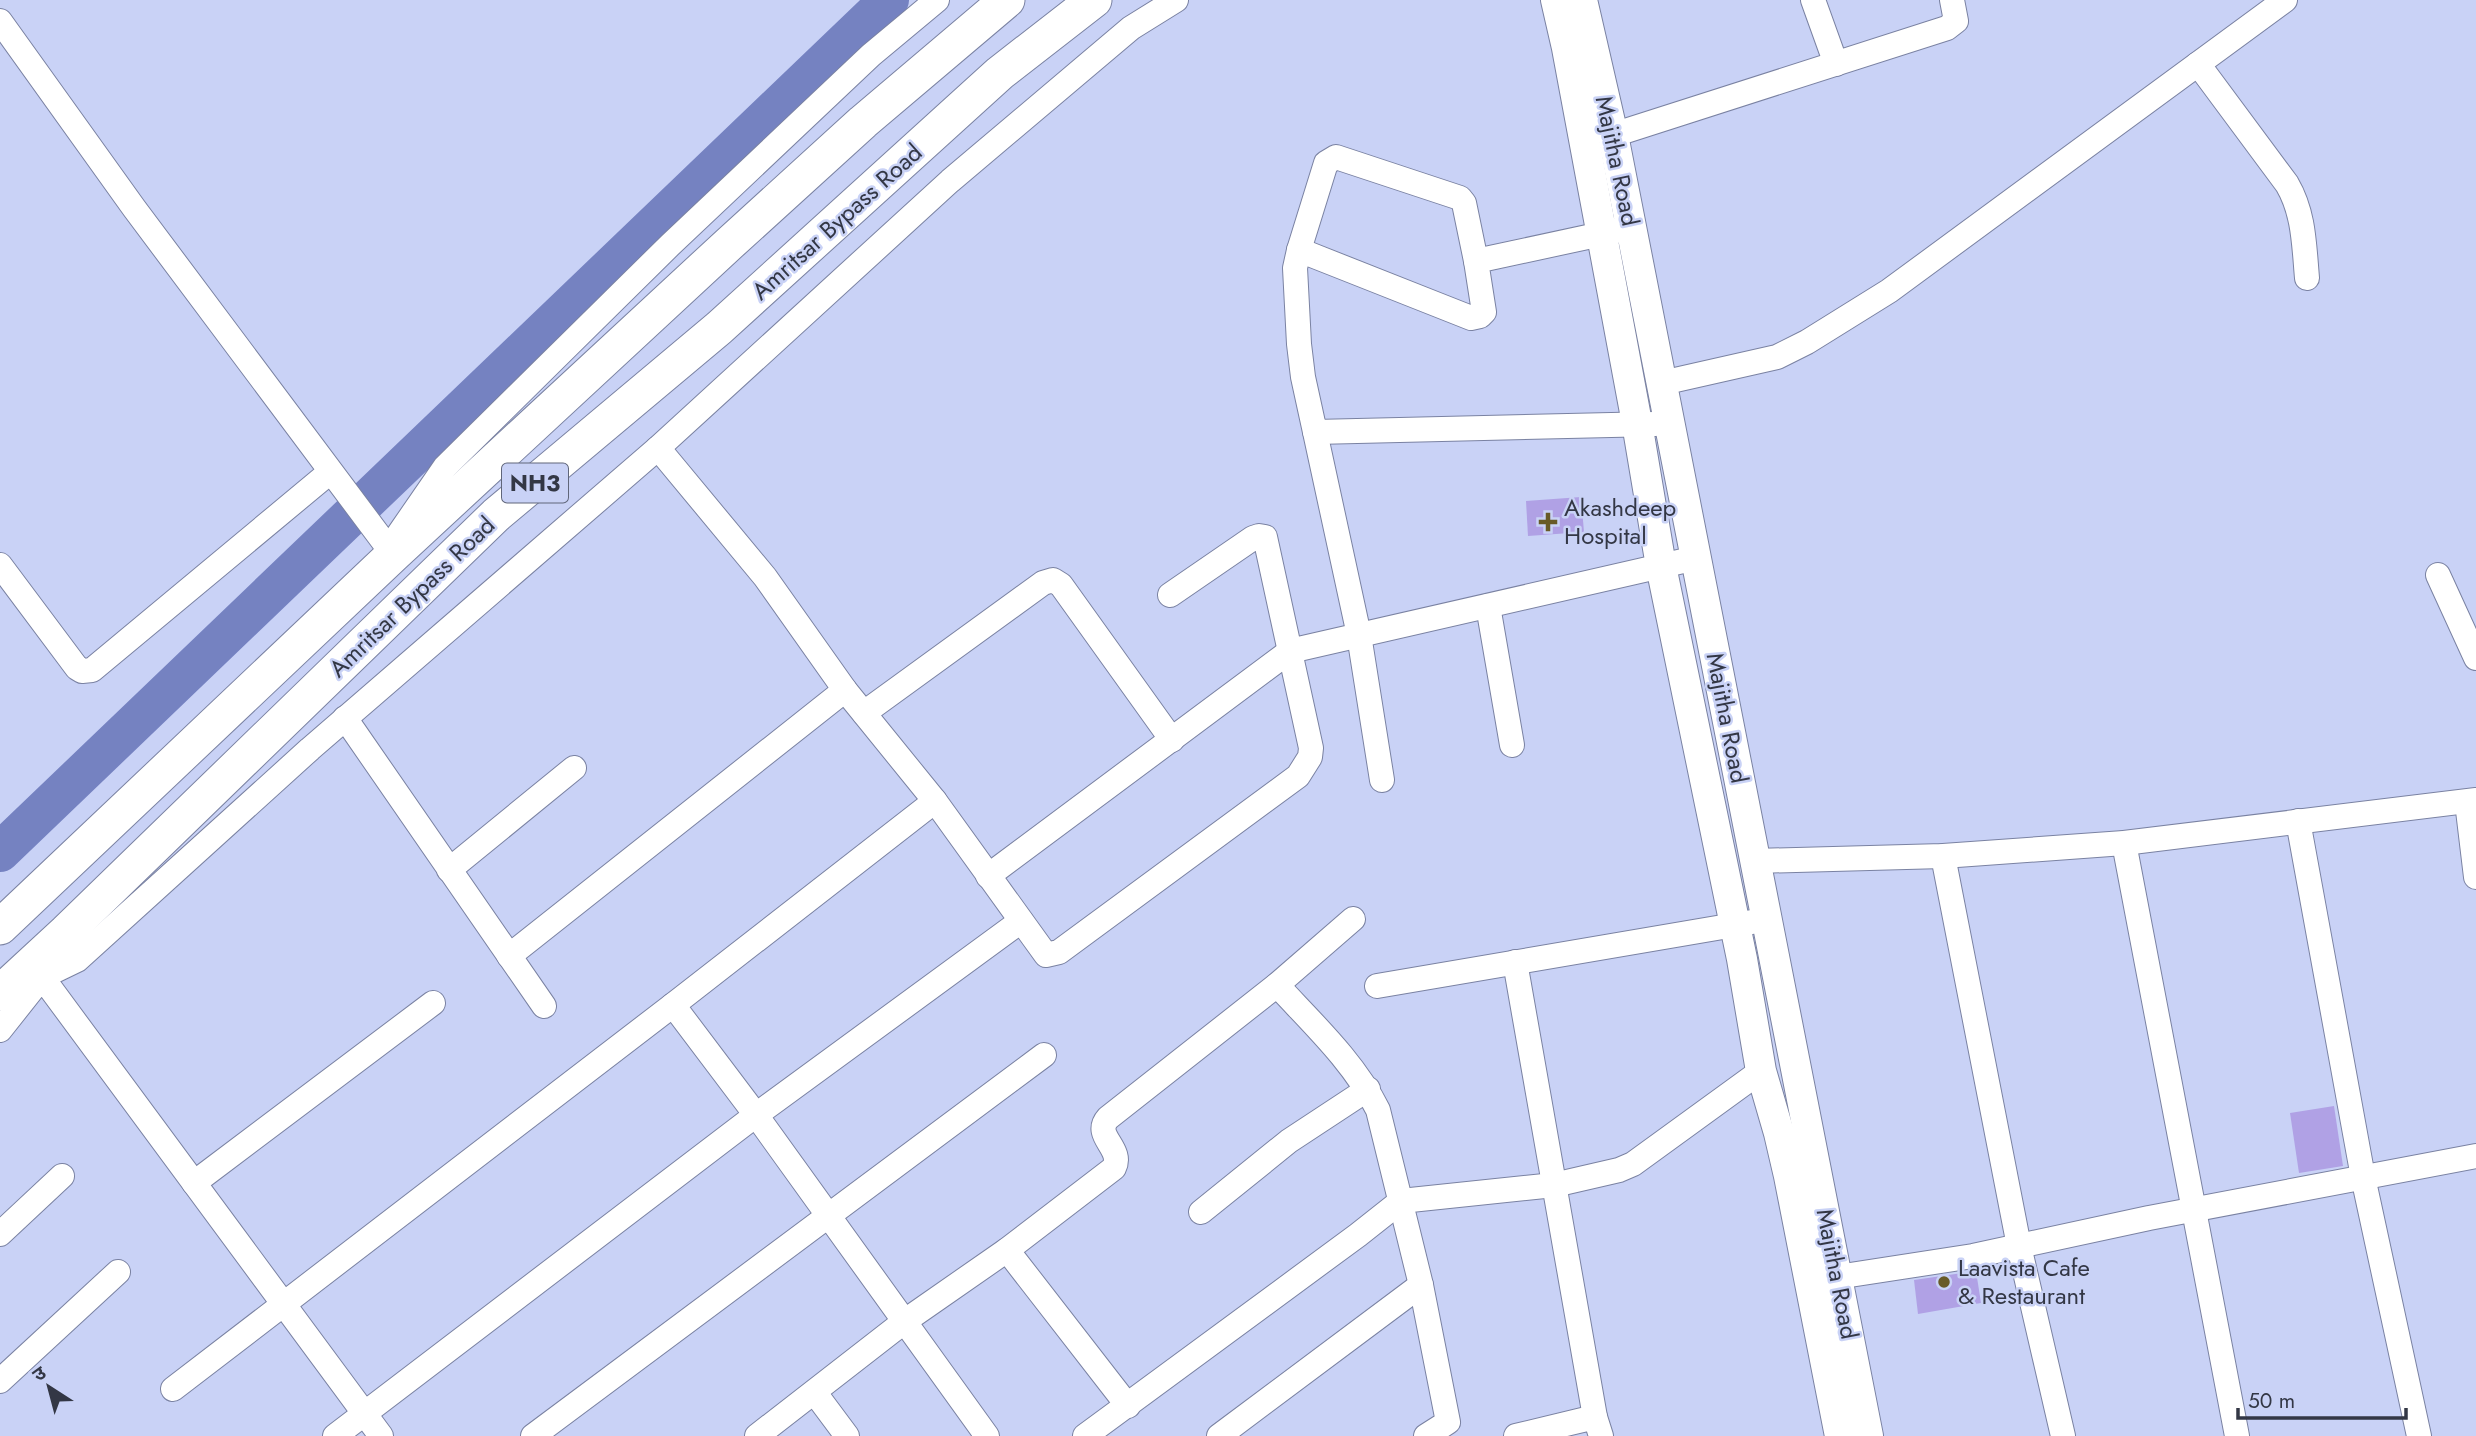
<svg xmlns="http://www.w3.org/2000/svg" width="2476" height="1436" viewBox="0 0 2476 1436" font-family="Jost,'Noto Sans Devanagari',sans-serif">
<style>
.lines{fill:none;stroke-linecap:round;stroke-linejoin:round}
.river{stroke:#7582c1;stroke-width:40}
.building{fill:#b0a1e5}
.minor-casing{stroke:#7a82a2;stroke-width:26}
.major-casing{stroke:#7a82a2;stroke-width:32}
.highway-casing{stroke:#7a82a2;stroke-width:37}
.minor{stroke:#fff;stroke-width:24}
.major{stroke:#fff;stroke-width:30}
.highway{stroke:#fff;stroke-width:35}
.poi-dot{fill:#685a27;stroke:#c9d2f6;stroke-width:2.5}
.labels{text-anchor:middle;stroke-width:5;stroke-linejoin:round;paint-order:stroke}
.shield{fill:#c9d2f6;stroke:#60667a;stroke-width:2}
.shield-label{font-size:23px;font-weight:bold;fill:#333745}
.street-label{font-size:24px;fill:#333745;stroke:#c9d2f6}
.poi-label{font-size:24px;fill:#333745;stroke:#c9d2f6;text-anchor:start}
</style>
<rect width="100%" height="100%" fill="#c9d2f6"/>
<g class="lines">
<path class="river" d="M 0,852 L 889,0"/>
</g>
<g class="building">
<path d="M 1581,497 L 1584,532 L 1528,536 L 1526,501 Z"/>
<path d="M 2334,1106 L 2343,1166 L 2299,1173 L 2290,1113 Z"/>
<path d="M 1976,1271 L 1981,1303 L 1918,1314 L 1914,1280 Z"/>
</g>
<g class="lines">
<defs>
<g id="minor">
<path d="M 1813,0 L 1836,64"/>
<path d="M 0,21 L 134,208 L 389,549"/>
<path d="M 2198,64 L 2287,184 C 2304,213 2304,244 2307,278"/>
<path d="M 1613,135 L 1947,28 L 1956,21 L 1952,0"/>
<path d="M 1620,230 L 1476,261 L 1484,312 L 1480,316 L 1471,318 L 1299,250 L 1295,268 L 1299,344 L 1303,377 L 1315,432 L 1655,424"/>
<path d="M 1299,250 L 1326,163 L 1336,157 L 1460,198 L 1464,203 L 1476,261"/>
<path d="M 1662,383 L 1777,357 L 1807,342 L 1889,291 L 2285,0"/>
<path d="M 1315,432 L 1359,635 L 1382,780"/>
<path d="M 658,448 L 765,577 L 845,690 L 935,801 L 1046,955 L 1059,952 L 1298,776 L 1310,757 L 1311,748 L 1265,537 L 1259,536 L 1253,538 L 1170,595"/>
<path d="M 396,538 L 445,467 L 670,245 L 871,55 L 937,0"/>
<path d="M 0,565 L 77,668 L 82,671 L 92,670 L 330,472"/>
<path d="M 2438,575 L 2476,658"/>
<path d="M 1488,606 L 1512,745"/>
<path d="M 864,713 L 1043,583 L 1053,580 L 1061,585 L 1172,740"/>
<path d="M 345,718 L 544,1006"/>
<path d="M 2467,802 L 2476,877"/>
<path d="M 2298,821 L 2363,1177 L 2419,1436"/>
<path d="M 2124,843 L 2237,1436"/>
<path d="M 1943,856 L 2019,1246 L 2063,1436"/>
<path d="M 1755,861 L 1943,856 L 2124,843 L 2476,800"/>
<path d="M 449,870 L 574,768"/>
<path d="M 988,876 L 1290,651 L 1696,558"/>
<path d="M 509,956 L 845,690"/>
<path d="M 1515,962 L 1595,1417"/>
<path d="M 1277,985 C 1313,1024 1354,1062 1378,1110 L 1421,1285 L 1448,1422 L 1426,1436"/>
<path d="M 1377,986 L 1752,922"/>
<path d="M 15,990 L 77,960 L 310,749 L 658,448 L 950,181 L 1131,28 L 1176,0"/>
<path d="M 673,1005 L 756,1115 L 987,1436"/>
<path d="M 0,1030 L 42,977 L 381,1436"/>
<path d="M 194,1183 L 433,1003"/>
<path d="M 1201,1212 L 1289,1141 L 1368,1089"/>
<path d="M 0,1234 L 62,1176"/>
<path d="M 1007,1250 L 1128,1406"/>
<path d="M 1837,1277 L 1973,1256 L 2149,1218 L 2476,1156"/>
<path d="M 0,1381 L 118,1272"/>
<path d="M 173,1389 L 673,1005 L 935,801"/>
<path d="M 815,1393 L 847,1436"/>
<path d="M 335,1436 L 756,1115 L 1021,921"/>
<path d="M 533,1436 L 1044,1055"/>
<path d="M 757,1436 L 905,1321 L 1007,1250 L 1114,1168 C 1124,1148 1092,1136 1108,1118 L 1277,985 L 1353,919"/>
<path d="M 1085,1436 L 1358,1235 L 1401,1201 L 1554,1185 L 1619,1170 L 1633,1164 L 1761,1071"/>
<path d="M 1219,1436 L 1421,1285"/>
<path d="M 1516,1436 L 1595,1417 L 1601,1436"/>
</g>
<g id="major">
<path d="M 1556,0 L 1567,48 L 1637,423 L 1661,566 L 1742,959 L 1761,1071 L 1779,1133 L 1789,1176 L 1840,1436"/>
<path d="M 1582,0 L 1613,135 L 1868,1436"/>
</g>
<g id="highway">
<path d="M 0,927 L 393,555 L 730,243 L 863,122 L 1007,0"/>
<path d="M 0,993 L 66,932 L 496,515 L 719,328 L 1000,73 L 1094,0"/>
</g>
</defs>
<use href="#minor" class="minor-casing"/>
<use href="#major" class="major-casing"/>
<use href="#highway" class="highway-casing"/>
<use href="#minor" class="minor"/>
<use href="#major" class="major"/>
<use href="#highway" class="highway"/>
</g>
<g class="poi-dot">
<path d="M1544.5 511.5h7v7h7v7h-7v7h-7v-7h-7v-7h7z"/>
<circle cx="1944" cy="1282" r="7"/>
</g>
<g class="labels">
<rect class="shield" x="502" y="463.5" width="66" height="39" rx="5"/>
<g class="shield-label">
<text x="535" y="491">NH3</text>
</g>
<g class="street-label">
<text transform="translate(1617 161) rotate(78)" y="8">Majitha Road</text>
<text transform="translate(837 222) rotate(-42)" y="8">Amritsar Bypass Road</text>
<text transform="translate(412 597) rotate(-44)" y="8">Amritsar Bypass Road</text>
<text transform="translate(1727 718) rotate(79)" y="8">Majitha Road</text>
<text transform="translate(1837 1274) rotate(79)" y="8">Majitha Road</text>
</g>
<g class="poi-label">
<text x="1564" y="516">Akashdeep<tspan x="1564" dy="28">Hospital</tspan></text>
<text x="1958" y="1276">Laavista Cafe<tspan x="1958" dy="28">&amp; Restaurant</tspan></text>
</g>
</g>
<g transform="translate(49 1387) rotate(324)" stroke="#c9d2f6" stroke-width="5" paint-order="stroke">
<path d="M0-5L12 26L0 18L-12 26Z" fill="#333745"/>
<text y="-10" font-size="19" font-weight="bold" text-anchor="middle" fill="#333745">उ</text>
</g>
<path d="M2238 1408v10h168v-10" fill="none" stroke="#333745" stroke-width="3.5"/>
<text x="2248" y="1408" font-size="21" fill="#333745" stroke="#c9d2f6" stroke-width="5" paint-order="stroke">50 m</text>
</svg>
